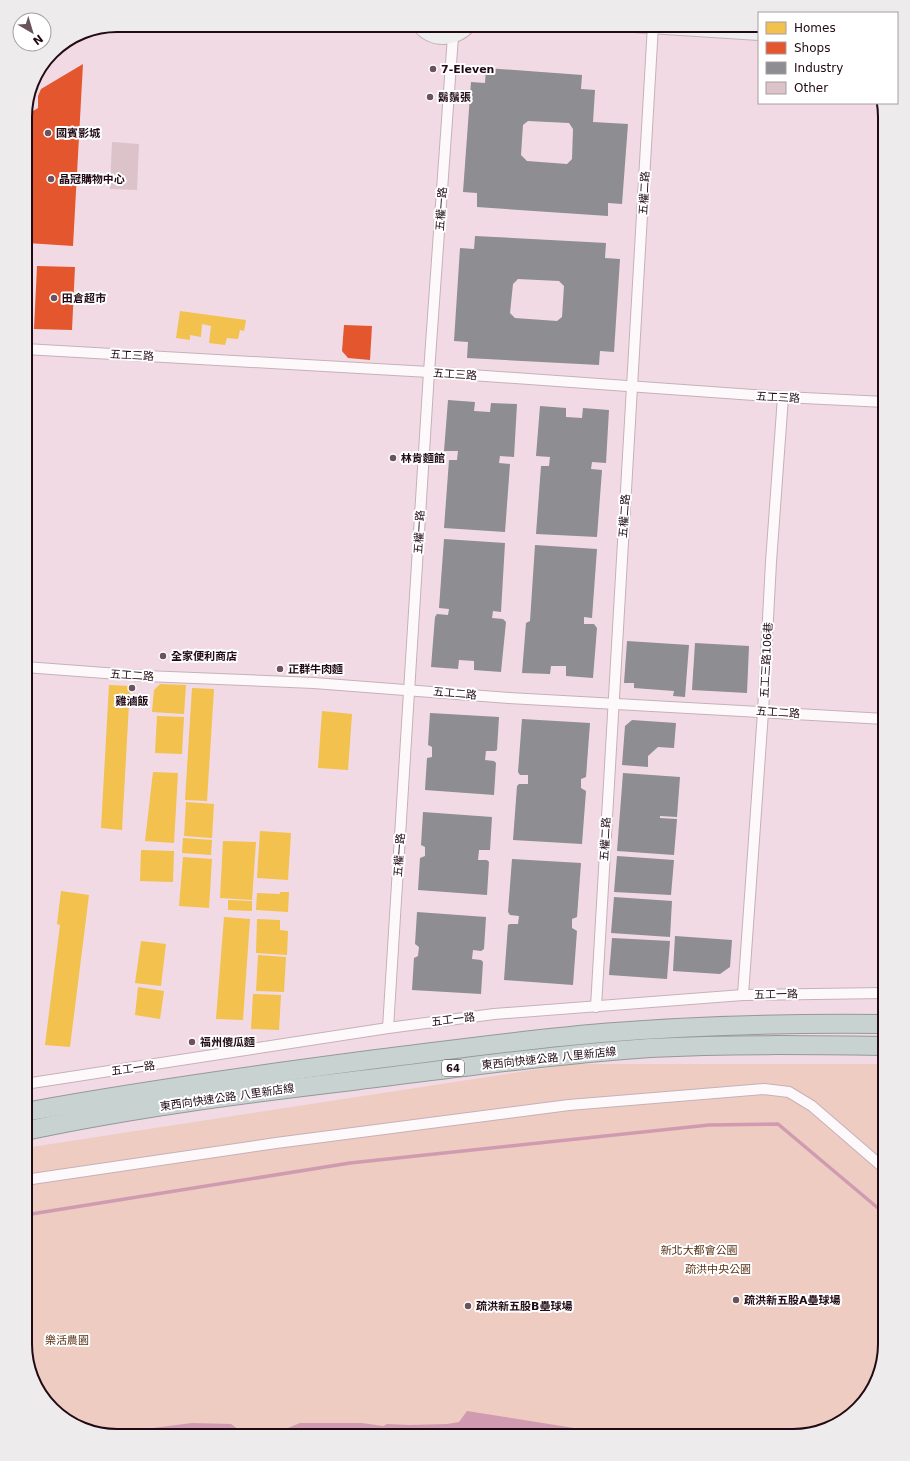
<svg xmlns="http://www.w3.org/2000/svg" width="910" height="1461" viewBox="0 0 910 1461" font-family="'DejaVu Sans','Noto Sans TC',sans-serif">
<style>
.green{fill:#eeccc1}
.water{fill:#d09bb0}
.homes{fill:#f2c14e}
.shops{fill:#e4572e}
.industry{fill:#8d8d92;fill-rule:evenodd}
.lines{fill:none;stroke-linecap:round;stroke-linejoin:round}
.stream{stroke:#d09bb0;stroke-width:3.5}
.building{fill:#dcc3c9}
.street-casing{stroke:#c6b0b9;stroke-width:12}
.secondary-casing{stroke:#c6b0b9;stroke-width:16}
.highway-casing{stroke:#959899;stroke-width:20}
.street{stroke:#fdf9fb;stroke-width:10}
.secondary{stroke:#edeeee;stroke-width:14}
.highway{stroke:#c8d2d1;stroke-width:18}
.poi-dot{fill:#6a535c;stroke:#fff;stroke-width:1.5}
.labels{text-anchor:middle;stroke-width:4;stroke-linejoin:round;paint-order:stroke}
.shield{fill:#fff;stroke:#64545a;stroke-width:1}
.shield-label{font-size:10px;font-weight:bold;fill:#210a14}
.poi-label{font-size:11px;font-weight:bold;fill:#210a14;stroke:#fff;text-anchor:start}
.street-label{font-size:11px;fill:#210a14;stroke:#fff}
.park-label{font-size:11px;fill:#5a3316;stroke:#fff}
.rim{fill:none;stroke:#210a14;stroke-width:2}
</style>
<rect width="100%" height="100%" fill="#f1dae3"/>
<path class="green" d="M 572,1064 L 885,1064 L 885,1345 L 870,1395 L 834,1426 L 793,1436 L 111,1436 L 66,1421 L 35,1385 L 25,1344 L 25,1148 Z"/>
<path class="water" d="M 467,1411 L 574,1428 L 602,1436 L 111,1436 L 106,1434 L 192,1423 L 231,1424 L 238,1429 L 288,1428 L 300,1423 L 362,1423 L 383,1426 L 387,1424 L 409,1425 L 447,1424 L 459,1422 Z"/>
<g class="homes">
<path d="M 180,311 L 246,320 L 244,331 L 240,330 L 238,339 L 227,338 L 225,345 L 209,343 L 211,326 L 202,324 L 201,337 L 190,335 L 190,340 L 176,338 Z"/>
<path d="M 160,684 L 186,685 L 184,714 L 152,712 L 154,690 Z"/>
<path d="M 109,685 L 130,686 L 122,830 L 101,828 Z"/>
<path d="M 192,688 L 214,689 L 207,801 L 185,800 Z"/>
<path d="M 322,711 L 352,714 L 348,770 L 318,768 Z"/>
<path d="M 157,716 L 184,717 L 182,754 L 155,753 Z"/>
<path d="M 153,772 L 178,773 L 174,843 L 145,841 Z"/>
<path d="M 186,802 L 214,804 L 212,838 L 184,836 Z"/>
<path d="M 260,831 L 291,833 L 288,880 L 257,878 Z"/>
<path d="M 183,838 L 212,840 L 211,855 L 182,853 Z"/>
<path d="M 223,841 L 256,842 L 252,900 L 220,898 Z"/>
<path d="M 141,850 L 174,851 L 173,882 L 140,881 Z"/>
<path d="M 183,857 L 212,859 L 209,908 L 179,906 Z"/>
<path d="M 61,891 L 89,895 L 70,1047 L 45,1045 L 60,925 L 57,924 Z"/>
<path d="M 280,892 L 289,892 L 288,912 L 256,910 L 257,893 L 280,894 Z"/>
<path d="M 25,898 L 31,899 L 31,907 L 25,907 Z"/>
<path d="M 228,900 L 252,901 L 252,911 L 228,910 Z"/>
<path d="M 224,917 L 250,919 L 243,1020 L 216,1019 Z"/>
<path d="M 257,919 L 280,920 L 280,930 L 288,931 L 287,955 L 256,953 Z"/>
<path d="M 141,941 L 166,944 L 161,986 L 135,983 Z"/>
<path d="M 258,955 L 286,957 L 284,992 L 256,991 Z"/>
<path d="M 138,987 L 164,991 L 160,1019 L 135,1015 Z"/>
<path d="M 253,994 L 281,995 L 279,1030 L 251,1029 Z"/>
</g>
<g class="shops">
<path d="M 83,64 L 73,246 L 27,243 L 25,251 L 25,116 L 38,108 L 38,96 L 41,89 Z"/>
<path d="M 37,266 L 75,267 L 72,330 L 34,329 Z"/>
<path d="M 344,325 L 372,326 L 370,360 L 348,358 L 342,351 Z"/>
</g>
<g class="industry">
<path d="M 486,68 L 582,75 L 581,89 L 595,90 L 593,122 L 628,124 L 622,204 L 608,203 L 608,216 L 477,207 L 477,193 L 463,192 L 471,82 L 485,83 ZM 528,121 L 569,123 L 573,129 L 572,159 L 567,164 L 527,161 L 521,155 L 523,125 Z"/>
<path d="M 475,236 L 606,243 L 605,258 L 620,259 L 614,352 L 600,351 L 599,365 L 467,358 L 468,342 L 454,341 L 460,248 L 474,249 ZM 518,279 L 559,281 L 564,286 L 562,317 L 557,321 L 515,318 L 510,313 L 513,284 Z"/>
<path d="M 448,400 L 475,402 L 474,411 L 490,412 L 491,403 L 517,404 L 514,457 L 500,456 L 499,463 L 510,464 L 505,532 L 444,528 L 449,460 L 457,460 L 458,451 L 444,451 Z"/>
<path d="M 540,406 L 566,408 L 566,417 L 582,418 L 583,408 L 609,410 L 606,463 L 592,462 L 591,469 L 602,470 L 597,537 L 536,534 L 541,466 L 549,466 L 550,457 L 536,456 Z"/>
<path d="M 444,539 L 505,543 L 501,612 L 493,611 L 492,618 L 503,619 L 506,622 L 501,672 L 474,670 L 474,661 L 459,660 L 458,669 L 431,667 L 435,617 L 437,614 L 448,615 L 449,609 L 439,608 Z"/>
<path d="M 535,545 L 597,549 L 592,618 L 584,617 L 584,624 L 594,624 L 597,628 L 593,678 L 566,676 L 566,666 L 551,666 L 550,674 L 522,673 L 526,623 L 530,621 Z"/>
<path d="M 627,641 L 689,645 L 685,697 L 673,696 L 674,691 L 634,688 L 634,683 L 624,683 Z"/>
<path d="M 695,643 L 749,646 L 747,693 L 692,690 Z"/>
<path d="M 430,713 L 499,717 L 497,750 L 495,751 L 486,751 L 485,760 L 494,761 L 496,763 L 494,795 L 425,790 L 427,758 L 432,757 L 432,747 L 428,745 Z"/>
<path d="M 522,719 L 590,723 L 586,777 L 581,779 L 581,788 L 586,791 L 582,844 L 513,840 L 517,786 L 519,784 L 528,784 L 528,775 L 520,775 L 518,772 Z"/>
<path d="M 632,720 L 676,723 L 674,748 L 658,747 L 648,756 L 648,767 L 622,765 L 625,726 Z"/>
<path d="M 623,773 L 680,777 L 677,817 L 660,816 L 660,818 L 677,819 L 674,855 L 617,851 Z"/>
<path d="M 423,812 L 492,817 L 490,850 L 479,850 L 478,860 L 487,860 L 489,862 L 487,895 L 418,890 L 420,858 L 425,856 L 425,847 L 421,845 Z"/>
<path d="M 617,856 L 674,860 L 671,895 L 614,892 Z"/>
<path d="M 512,859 L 581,863 L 577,917 L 572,919 L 572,928 L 577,931 L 573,985 L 504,980 L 508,925 L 510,924 L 518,924 L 519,916 L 510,915 L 508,912 Z"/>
<path d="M 614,897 L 672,901 L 670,937 L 611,933 Z"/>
<path d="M 417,912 L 486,917 L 484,949 L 481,951 L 473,950 L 472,959 L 481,960 L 483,962 L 481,994 L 412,990 L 414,958 L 418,956 L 419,947 L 415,944 Z"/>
<path d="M 675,936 L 732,940 L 730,967 L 720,974 L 673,971 Z"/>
<path d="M 612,938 L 670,941 L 667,979 L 609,975 Z"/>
</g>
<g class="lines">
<path class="stream" d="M 25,1215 L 350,1163 L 709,1125 L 778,1124 L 885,1214"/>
</g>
<path class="building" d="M 112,142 L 139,144 L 137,190 L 110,189 Z"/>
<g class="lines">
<defs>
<g id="street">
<path d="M 25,349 L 429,372 L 783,397 L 885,402"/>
<path d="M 25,667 L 145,676 L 314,683 L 509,698 L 885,719"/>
<path d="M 743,995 L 763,712 L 771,562 L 783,397"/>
<path d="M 596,1007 L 653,25"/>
<path d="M 388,1028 L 429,372 L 453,36"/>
<path d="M 25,1084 L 388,1028 L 494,1014 L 743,995 L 885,993"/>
<path d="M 25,1180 L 276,1143 L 569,1105 L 764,1089 L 789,1092 L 812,1106 L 885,1169"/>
</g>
<g id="secondary">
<path d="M 419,25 C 433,42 455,40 469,25"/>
<path d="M 634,25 L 759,33"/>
</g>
<g id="highway">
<path d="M 25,1112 C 139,1091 254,1075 369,1060 C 451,1050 533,1038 615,1032 C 705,1025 795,1023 885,1024"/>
<path d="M 25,1131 C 133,1108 242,1094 352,1081 C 451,1069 550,1055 650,1048 C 728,1044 807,1045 885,1046"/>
</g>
</defs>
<use href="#street" class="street-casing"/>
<use href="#secondary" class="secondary-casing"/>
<use href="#highway" class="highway-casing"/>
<use href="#street" class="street"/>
<use href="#secondary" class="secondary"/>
<use href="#highway" class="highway"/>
</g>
<g class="poi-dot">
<circle cx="433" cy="69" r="4"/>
<circle cx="430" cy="97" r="4"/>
<circle cx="48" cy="133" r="4"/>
<circle cx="51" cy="179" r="4"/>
<circle cx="54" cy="298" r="4"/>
<circle cx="393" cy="458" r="4"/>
<circle cx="163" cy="656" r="4"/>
<circle cx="280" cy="669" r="4"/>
<circle cx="132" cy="688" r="4"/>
<circle cx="192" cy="1042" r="4"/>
<circle cx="736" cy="1300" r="4"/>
<circle cx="468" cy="1306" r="4"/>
</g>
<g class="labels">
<rect class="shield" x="442" y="1060" width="22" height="16" rx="3"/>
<g class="shield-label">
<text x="453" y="1072">64</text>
</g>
<g class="poi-label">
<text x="441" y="73">7-Eleven</text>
<text x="438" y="101">鬍鬚張</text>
<text x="56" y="137">國賓影城</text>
<text x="59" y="183">晶冠購物中心</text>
<text x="62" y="302">田倉超市</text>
<text x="401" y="462">林肯麵館</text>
<text x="171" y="660">全家便利商店</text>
<text x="288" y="673">正群牛肉麵</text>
<text x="132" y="705" text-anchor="middle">雞滷飯</text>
<text x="200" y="1046">福州傻瓜麵</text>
<text x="744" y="1304">疏洪新五股A壘球場</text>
<text x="476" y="1310">疏洪新五股B壘球場</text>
</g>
<g class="street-label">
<text transform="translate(644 193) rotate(-87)" y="4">五權二路</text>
<text transform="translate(441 209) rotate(-86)" y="4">五權一路</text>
<text transform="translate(132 355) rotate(3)" y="4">五工三路</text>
<text transform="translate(455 374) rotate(4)" y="4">五工三路</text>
<text transform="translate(778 397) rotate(3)" y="4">五工三路</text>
<text transform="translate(624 516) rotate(-86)" y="4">五權二路</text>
<text transform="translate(419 532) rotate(-87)" y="4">五權一路</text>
<text transform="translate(766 660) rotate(-87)" y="4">五工三路106巷</text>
<text transform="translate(132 675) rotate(4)" y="4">五工二路</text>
<text transform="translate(455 693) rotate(5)" y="4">五工二路</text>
<text transform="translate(778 712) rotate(4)" y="4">五工二路</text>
<text transform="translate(605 839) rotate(-87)" y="4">五權二路</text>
<text transform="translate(399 855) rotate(-86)" y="4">五權一路</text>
<text transform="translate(776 994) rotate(-1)" y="4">五工一路</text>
<text transform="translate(453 1019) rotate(-7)" y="4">五工一路</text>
<text transform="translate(549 1058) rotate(-6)" y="4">東西向快速公路 八里新店線</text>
<text transform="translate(133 1068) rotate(-8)" y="4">五工一路</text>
<text transform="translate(227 1097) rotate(-8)" y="4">東西向快速公路 八里新店線</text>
</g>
<g class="park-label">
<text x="699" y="1254">新北大都會公園</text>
<text x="718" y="1273">疏洪中央公園</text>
<text x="67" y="1344">樂活農園</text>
</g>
</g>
<path d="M0 0H910V1461H0ZM117 32H793A85 85 0 0 1 878 117V1344A85 85 0 0 1 793 1429H117A85 85 0 0 1 32 1344V117A85 85 0 0 1 117 32Z" fill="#edebec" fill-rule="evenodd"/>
<path class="rim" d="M117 32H793A85 85 0 0 1 878 117V1344A85 85 0 0 1 793 1429H117A85 85 0 0 1 32 1344V117A85 85 0 0 1 117 32Z"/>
<rect x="758" y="12" width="140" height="92" fill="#ffffff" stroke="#a69da1"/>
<rect x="766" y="22" width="20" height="12" fill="#f2c14e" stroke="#a69da1"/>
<text x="794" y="32" font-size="12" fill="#210a14">Homes</text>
<rect x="766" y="42" width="20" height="12" fill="#e4572e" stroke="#a69da1"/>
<text x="794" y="52" font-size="12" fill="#210a14">Shops</text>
<rect x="766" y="62" width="20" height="12" fill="#8d8d92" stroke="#a69da1"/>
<text x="794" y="72" font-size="12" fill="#210a14">Industry</text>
<rect x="766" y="82" width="20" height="12" fill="#dcc3c9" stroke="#a69da1"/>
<text x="794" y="92" font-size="12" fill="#210a14">Other</text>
<g transform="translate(32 32) rotate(142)"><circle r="19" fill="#ffffff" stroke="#a69da1"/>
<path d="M0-3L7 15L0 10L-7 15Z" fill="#6a535c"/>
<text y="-6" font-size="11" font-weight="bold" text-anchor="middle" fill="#210a14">N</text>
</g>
</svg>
